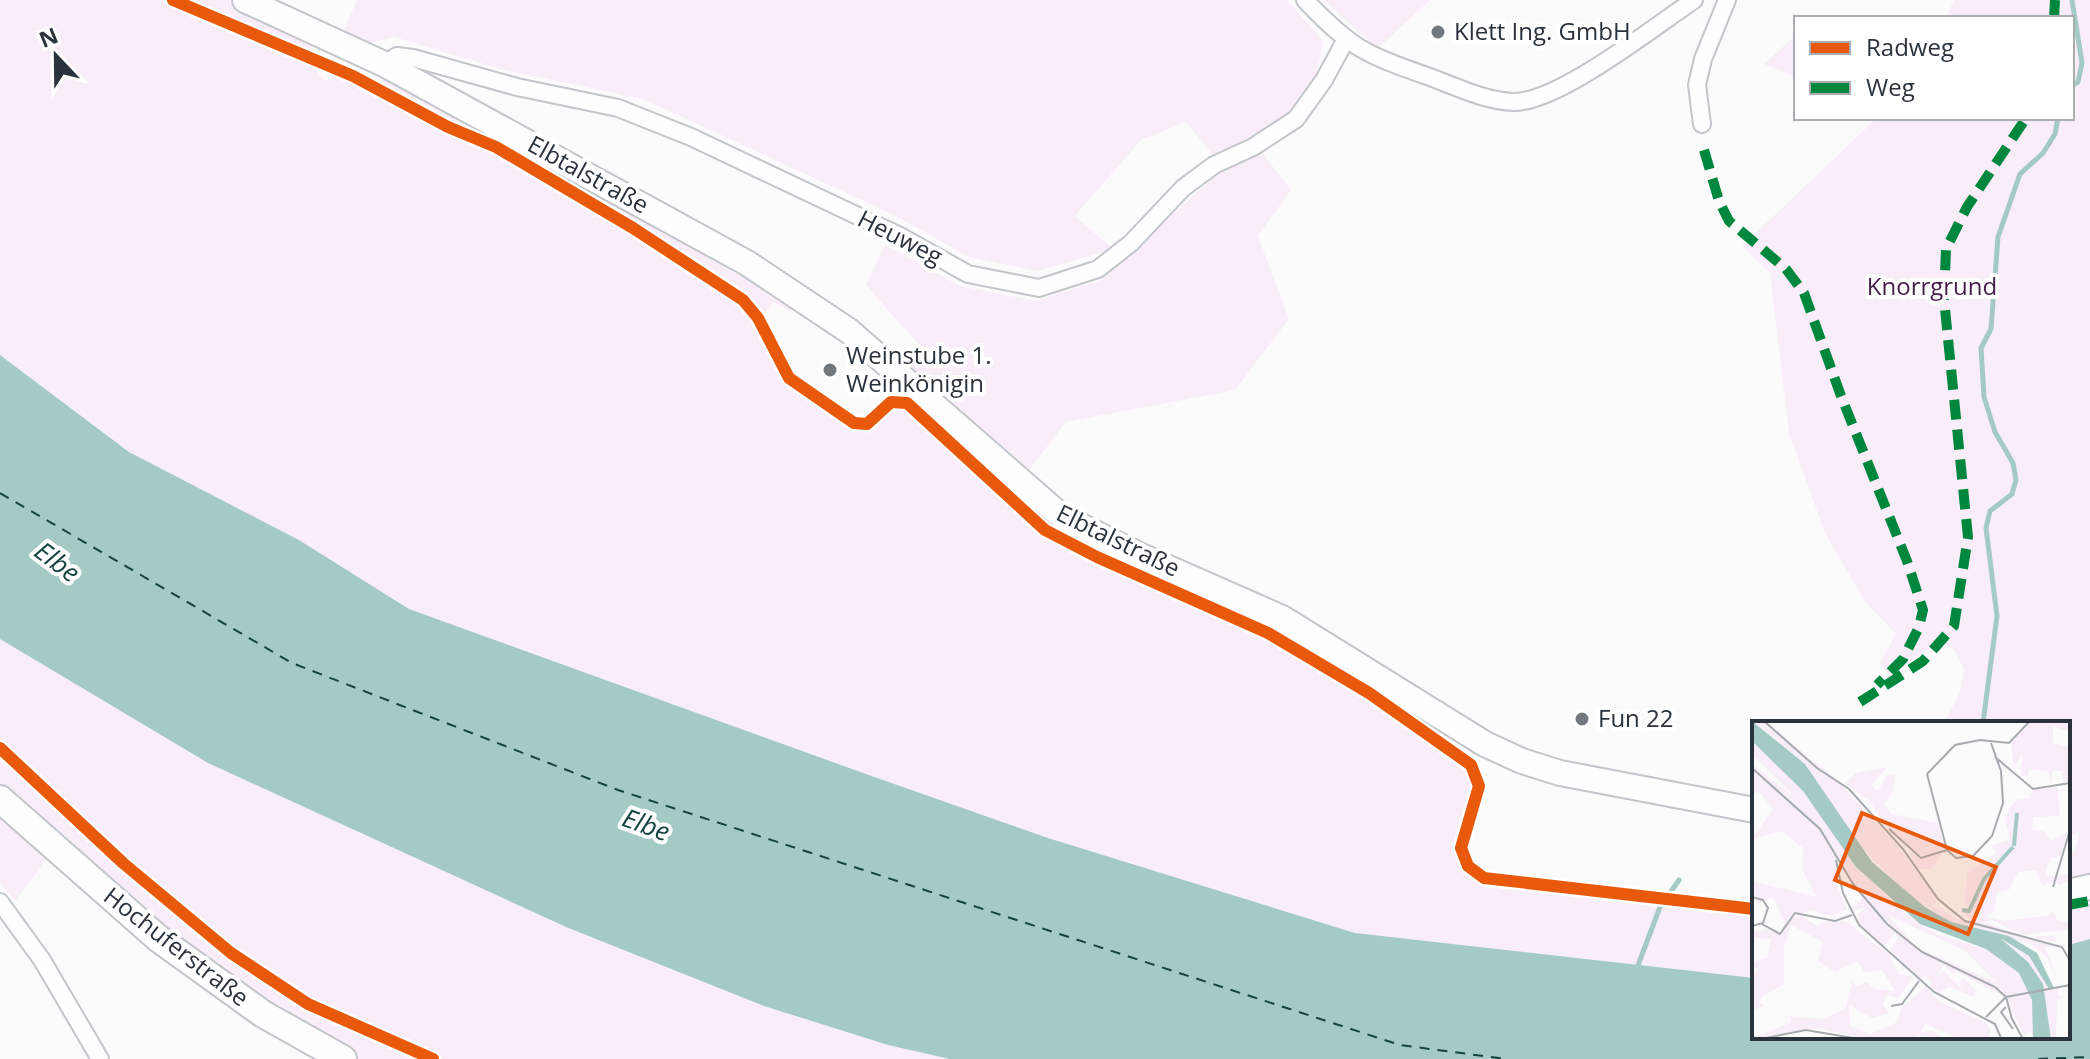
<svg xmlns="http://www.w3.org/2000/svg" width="2090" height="1059" viewBox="0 0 2090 1059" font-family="'Open Sans',sans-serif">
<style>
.green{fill:#f9edfa}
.water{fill:#a4cac5}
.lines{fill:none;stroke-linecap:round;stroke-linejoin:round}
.stream{stroke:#a4cac5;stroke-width:5}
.ferry{stroke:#13443f;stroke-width:2;stroke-dasharray:10 8;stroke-linecap:butt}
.street-casing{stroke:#c2c6ca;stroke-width:20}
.secondary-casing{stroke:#c2c6ca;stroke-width:28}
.primary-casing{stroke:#c2c6ca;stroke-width:30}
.street{stroke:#fefefe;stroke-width:16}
.secondary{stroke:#fefefe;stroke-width:24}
.primary{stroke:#fefefe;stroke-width:26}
.quiet{stroke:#00873e;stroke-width:10;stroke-dasharray:20 10;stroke-linecap:butt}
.cycleway-casing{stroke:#fff;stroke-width:17}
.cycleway{stroke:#e8590c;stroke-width:12}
.poi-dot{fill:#73787f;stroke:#fff;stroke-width:3}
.labels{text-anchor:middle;stroke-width:8;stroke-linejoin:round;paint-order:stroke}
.poi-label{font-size:24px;fill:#2a323c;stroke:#fff;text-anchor:start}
.street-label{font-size:24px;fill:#2a323c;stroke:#fff}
.park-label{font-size:24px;fill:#451f4a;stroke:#fff}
.water-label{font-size:26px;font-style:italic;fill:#13443f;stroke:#fff}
.inset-river{fill:none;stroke:#a4cac5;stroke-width:4}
.inset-road{fill:none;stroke:#a7abaf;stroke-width:2}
.view{fill:#e8590c;fill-opacity:0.15;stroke:#e8590c;stroke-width:4}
.inset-edge{fill:none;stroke:#2a323c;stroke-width:4}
</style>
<rect width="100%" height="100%" fill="#fbfbfb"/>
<g class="green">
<path d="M 0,0 L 164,0 L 309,61 L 315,64 L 318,74 L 326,81 L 336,76 C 473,139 616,208 738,300 C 763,319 768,353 785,378 C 795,392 814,401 828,411 C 840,418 852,429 865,430 L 889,408 L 907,409 L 1051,537 L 1266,636 L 1417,728 L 1475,775 L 1476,785 L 1457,844 L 1468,866 L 1484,878 L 1754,909 L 1754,978 L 1355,933 L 1048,838 L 866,774 L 409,609 L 299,540 L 129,452 L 0,355 Z"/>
<path d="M 181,0 L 229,0 L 316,38 L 307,53 Z"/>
<path d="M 357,0 L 1287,0 L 1323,41 L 1316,79 L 1289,116 L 1214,156 L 1186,122 L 1141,140 L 1075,216 L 1113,249 L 1037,271 L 969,257 L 890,213 L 643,99 L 504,70 L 394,37 L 370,43 L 344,30 Z"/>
<path d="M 1324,0 L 1430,0 L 1377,49 Z"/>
<path d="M 1954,0 L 2090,0 L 2090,879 L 2068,883 L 2068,856 L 2075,851 L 2080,831 L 2068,837 L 2068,723 L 1944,723 L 1960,692 L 1964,669 C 1960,662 1957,652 1951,647 C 1935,635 1903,669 1891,678 L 1880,663 L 1896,634 L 1866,603 L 1825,533 L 1789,433 L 1770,273 L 1742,246 L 1877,118 L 2072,118 L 2072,18 L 1946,18 Z"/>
<path d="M 1796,35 L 1796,77 L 1764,64 Z"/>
<path d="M 383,73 L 673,232 L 688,246 L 738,275 L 743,268 L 797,303 L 790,311 L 774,302 L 761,316 C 744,290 713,277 688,260 C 625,217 558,173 488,140 C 462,127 396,105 381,83 Z"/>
<path d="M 1260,150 L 1291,190 L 1258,236 L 1289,319 L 1235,390 L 1066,422 L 1029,470 L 902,370 L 919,345 L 866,285 L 885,245 L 960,286 L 1035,301 L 1101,280 L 1220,171 Z"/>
<path d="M 0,639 L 208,763 L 566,927 L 764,1006 L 888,1045 L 950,1059 L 317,1059 L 239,1016 L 0,793 Z"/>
<path d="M 0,814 L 47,859 L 15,901 L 0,883 Z"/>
<path d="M 2090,903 L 2090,939 L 2068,945 L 2068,906 Z"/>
</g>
<path class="water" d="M 0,355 L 129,452 L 299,540 L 409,609 L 866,774 L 1048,838 L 1355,933 L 1754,978 L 1754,1037 L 2068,1037 L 2068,945 L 2090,939 L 2090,1059 L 950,1059 L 888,1045 L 764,1006 L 566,927 L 208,763 L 0,639 Z"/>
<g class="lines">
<g class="stream">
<path d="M 2072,0 L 2082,63 L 2078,82 L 2072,86"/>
<path d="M 1983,723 L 1997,616 L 1986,528 L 1990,511 L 2012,494 L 2016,480 L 2013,463 L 1995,432 L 1984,397 L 1981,348 L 1991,329 L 1998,237 L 2020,174 L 2043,153 L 2055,134 L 2058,118"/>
<path d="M 1637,968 L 1660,907 L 1679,880"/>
</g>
<g class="ferry">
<path d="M 0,493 L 292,663 L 618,790 L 1400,1045 L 1506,1059"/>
<path d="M 2038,1059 L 2090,1057"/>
</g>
<defs>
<g id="street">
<path d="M 1305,0 C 1351,48 1364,54 1427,76 C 1455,86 1484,101 1514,102 C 1559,102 1655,26 1694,0"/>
<path d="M 384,64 L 397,56 L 413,58 L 517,87 L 618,108 L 691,137 L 900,236 L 968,274 L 1039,288 L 1098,269 L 1131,243 L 1183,188 L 1214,165 L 1253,147 L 1296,119 L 1324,80 L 1345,41"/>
<path d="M 1702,124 L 1697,85 L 1703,59 L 1727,0"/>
<path d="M 0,902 L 42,960 L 100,1059"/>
</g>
<g id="secondary">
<path d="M 245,0 L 384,64 L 747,263 L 849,331 L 1061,516 L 1139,555 L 1282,618 L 1485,744 L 1522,761 L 1560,773 L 1754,810"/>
<path d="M 2068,892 L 2090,887"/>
</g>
<path id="primary" d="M 0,799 L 159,939 L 263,1014 L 343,1059"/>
</defs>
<use href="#street" class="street-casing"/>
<use href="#secondary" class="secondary-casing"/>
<use href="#primary" class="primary-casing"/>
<use href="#street" class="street"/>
<use href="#secondary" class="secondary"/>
<use href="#primary" class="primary"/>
<g class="quiet">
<path d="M 2054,18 L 2055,0"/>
<path d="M 1704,150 L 1719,201 L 1729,221 L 1786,269 L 1804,293 L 1841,396 L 1907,561 L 1923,610 L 1919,627 L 1903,659 L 1877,685"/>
<path d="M 1860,702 L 1923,661 L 1954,626 L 1968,537 L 1944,299 L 1946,249 L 1967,207 L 2026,118"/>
<path d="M 2068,905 L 2090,901"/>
</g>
<defs>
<g id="cycleway">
<path d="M 173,0 L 353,76 L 448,127 L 496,147 L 633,228 L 743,300 L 758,318 L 789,378 L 854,423 L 867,424 L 891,402 L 907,403 L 1045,530 L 1097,557 L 1268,633 L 1369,693 L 1471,765 L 1479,786 L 1461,848 L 1468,866 L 1484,878 L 1754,909"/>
<path d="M 0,748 L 123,863 L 231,953 L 308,1004 L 433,1059"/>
</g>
</defs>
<use href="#cycleway" class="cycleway-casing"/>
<use href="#cycleway" class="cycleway"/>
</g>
<g class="poi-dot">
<circle cx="1438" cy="32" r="8"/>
<circle cx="830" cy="370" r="8"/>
<circle cx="1582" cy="719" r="8"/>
</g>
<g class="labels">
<g class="poi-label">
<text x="1454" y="40">Klett Ing. GmbH</text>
<text x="846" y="364">Weinstube 1.<tspan x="846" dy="28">Weinkönigin</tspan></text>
<text x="1598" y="727">Fun 22</text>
</g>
<g class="street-label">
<text transform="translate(588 175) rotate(29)" y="8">Elbtalstraße</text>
<text transform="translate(900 238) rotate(27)" y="8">Heuweg</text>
<text transform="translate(1118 541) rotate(26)" y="8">Elbtalstraße</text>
<text transform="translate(176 947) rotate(38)" y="8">Hochuferstraße</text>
</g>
<g class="park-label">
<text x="1932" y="295">Knorrgrund</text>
</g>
<g class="water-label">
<text transform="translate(57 562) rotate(37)" y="9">Elbe</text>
<text transform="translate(646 825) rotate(20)" y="9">Elbe</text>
</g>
</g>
<g transform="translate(1752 721)">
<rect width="318" height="318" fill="#fbfbfb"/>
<path d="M 12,0 L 85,59 L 151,131 L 184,178 L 182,186 L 213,201 L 220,199 L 207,190 L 218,185 L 213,183 L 215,152 L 244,132 L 239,124 L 258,119 L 253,98 L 258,87 L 265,79 L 278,77 L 281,69 L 305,65 L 308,95 L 281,96 L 280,108 L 294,111 L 298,120 L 315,111 L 310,135 L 298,137 L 294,149 L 295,155 L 318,153 L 318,160 L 307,164 L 302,159 L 290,165 L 284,149 L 266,151 L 258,168 L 245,171 L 242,190 L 234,196 L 253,200 L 298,194 L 301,189 L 305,199 L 318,202 L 318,208 L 270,214 L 240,199 L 232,201 L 282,218 L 284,215 L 303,215 L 304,221 L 284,217 L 308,226 L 293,226 L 307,262 L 295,236 L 278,223 L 199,201 L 155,172 L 107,124 L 53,43 L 3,1 ZM 279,0 L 318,0 L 318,11 L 301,5 L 301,22 L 318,26 L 318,62 L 311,61 L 310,50 L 300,50 L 300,64 L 296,50 L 277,48 L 276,55 L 269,55 L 271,33 L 262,45 L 259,22 ZM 0,20 L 51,70 L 104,146 L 152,192 L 187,214 L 234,228 L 267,252 L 280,279 L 281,318 L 279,310 L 272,315 L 254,276 L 204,250 L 201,253 L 192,244 L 184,256 L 191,250 L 214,271 L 207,262 L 211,257 L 224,269 L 222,276 L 197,266 L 187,272 L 177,266 L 180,261 L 173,255 L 168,260 L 138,229 L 147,217 L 142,213 L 132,225 L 107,204 L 105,193 L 114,187 L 99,190 L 110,177 L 86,144 L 85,166 L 95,188 L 79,195 L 59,189 L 35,197 L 50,195 L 65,205 L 71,200 L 93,200 L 138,234 L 146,253 L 161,256 L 146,277 L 134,274 L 131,283 L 137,292 L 120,297 L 97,284 L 98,305 L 118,313 L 145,301 L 149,287 L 174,266 L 188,281 L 234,302 L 239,309 L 235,318 L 207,318 L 173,302 L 169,311 L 181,310 L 193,318 L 165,314 L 163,318 L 112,318 L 67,307 L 0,318 L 39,301 L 38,295 L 70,298 L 93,288 L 100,260 L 104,265 L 115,261 L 122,268 L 143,270 L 130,249 L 113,252 L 105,240 L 83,251 L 66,240 L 71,221 L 39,204 L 32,226 L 32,263 L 11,275 L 7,281 L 12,285 L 0,290 L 0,255 L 7,247 L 0,247 L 0,241 L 15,237 L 19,218 L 5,217 L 0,214 L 0,208 L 6,211 L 21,206 L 29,215 L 33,202 L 21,176 L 5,183 L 0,160 L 65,176 L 50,148 L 51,127 L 29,110 L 0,118 L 21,88 L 8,72 L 0,71 L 0,43 L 44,77 L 0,33 ZM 136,194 L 212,229 L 245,262 L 164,226 ZM 135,46 L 119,65 L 126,70 L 134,55 L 143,53 L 141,70 L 132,84 L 139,93 L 186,102 L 194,128 L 179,148 L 164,148 L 158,132 L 173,138 L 183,130 L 175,136 L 165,133 L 131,102 L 117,79 L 93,62 L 104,52 ZM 248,218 L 277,235 L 297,268 L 307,266 L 306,275 L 313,276 L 305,279 L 304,318 L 299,318 L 291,263 L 276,241 Z" fill="#f9edfa" fill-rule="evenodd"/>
<path d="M 0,0 L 53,43 L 120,141 L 173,186 L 199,201 L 257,215 L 285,232 L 302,267 L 297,268 L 277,235 L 248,217 L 276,241 L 291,263 L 299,318 L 281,318 L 280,279 L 267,252 L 234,228 L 168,203 L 104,146 L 51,70 L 0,20 Z" fill="#a4cac5"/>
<path class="inset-river" d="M 0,7 L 49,54 L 96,121 L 129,158 L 173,195 L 247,226 L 272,247 L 284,267M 262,125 L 265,92M 210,189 L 217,190 L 232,158 L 261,126M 286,273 L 289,318"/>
<path class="inset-road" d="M 12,0 L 65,47 L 97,68 L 151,128 L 186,178 L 213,200 L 310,226 L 317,238 L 318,290M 243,36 L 281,68 L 318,62M 0,47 L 68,108 L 101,163 L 135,203 L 170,231 L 243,266 L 254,276 L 260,298M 175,53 L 195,129 L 204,137 L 221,135 L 240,115 L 251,82 L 249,50 L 239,22M 175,53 L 203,24 L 228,19 L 257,22 L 278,0M 137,108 L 169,137 L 195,129M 84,139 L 91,172 L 107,204 L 182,271 L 243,303 L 249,317M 301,166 L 318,109M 0,176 L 11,179 L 16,187 L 11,202 L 0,205M 10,203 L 28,213 L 43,192 L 83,200 L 100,194M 139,285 L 150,283 L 167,260M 254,286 L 249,291 L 261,308M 234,296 L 254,276 L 318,264M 259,296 L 271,318M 9,318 L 54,309 L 107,318"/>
<path class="view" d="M 110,92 L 244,146 L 216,213 L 83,159 Z"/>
<rect width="318" height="318" class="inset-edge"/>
</g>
<rect x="1794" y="16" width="280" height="104" fill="#ffffff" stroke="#aaadb1" stroke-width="2"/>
<rect x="1810" y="42" width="40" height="12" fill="#e8590c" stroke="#aaadb1" stroke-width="2"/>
<text x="1866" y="56" font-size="24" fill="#2a323c">Radweg</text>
<rect x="1810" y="82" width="40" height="12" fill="#00873e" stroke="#aaadb1" stroke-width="2"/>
<text x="1866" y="96" font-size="24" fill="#2a323c">Weg</text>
<g transform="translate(56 56) rotate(338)" stroke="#ffffff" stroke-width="6" paint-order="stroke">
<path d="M0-6L14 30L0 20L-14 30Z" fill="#2a323c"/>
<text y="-12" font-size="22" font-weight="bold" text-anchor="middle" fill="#2a323c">N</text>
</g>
</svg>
